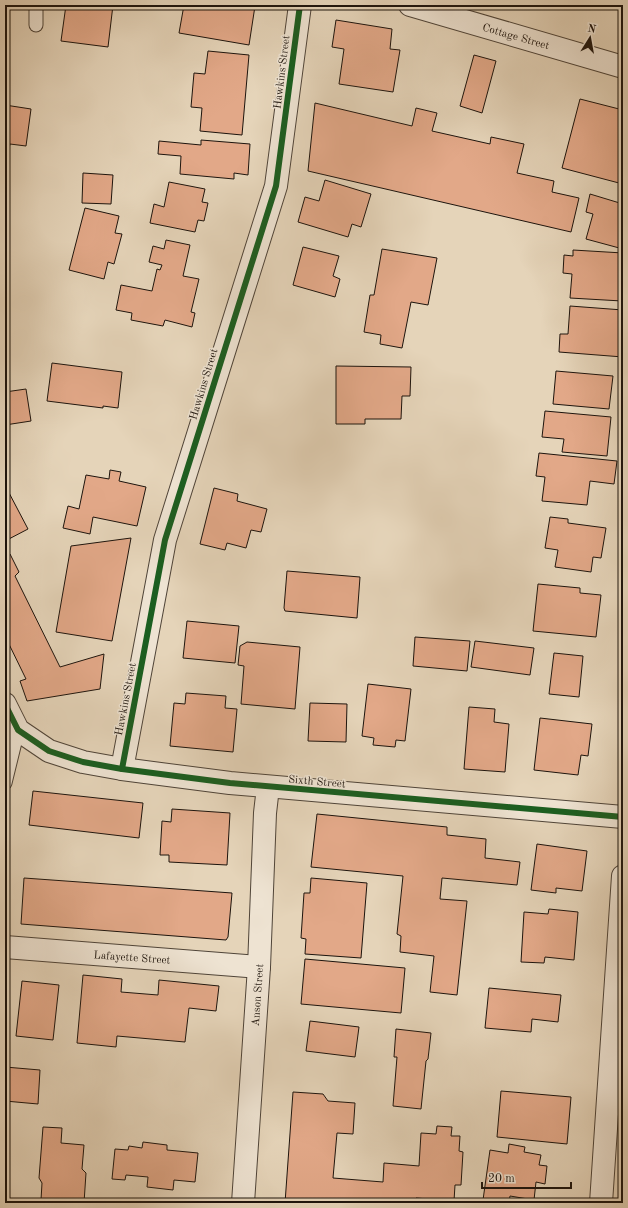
<svg xmlns="http://www.w3.org/2000/svg" width="628" height="1208" viewBox="0 0 628 1208" font-family="'Old Standard TT',serif">
<style>
.building{fill:#e2a888;stroke:#1d140d}
.lines{fill:none;stroke-linecap:round;stroke-linejoin:round}
.service-casing{stroke:#4f4438;stroke-width:15}
.minor-casing{stroke:#4f4438;stroke-width:24}
.tertiary-casing{stroke:#4f4438;stroke-width:24}
.service{stroke:#eee3d2;stroke-width:13}
.minor{stroke:#eee3d2;stroke-width:22}
.tertiary{stroke:#eee3d2;stroke-width:22}
.cycleway-casing{stroke:#eee3d2;stroke-width:8}
.cycleway{stroke:#1b5e20;stroke-width:6}
.labels{text-anchor:middle;stroke-width:3;stroke-linejoin:round;paint-order:stroke}
.street-label{font-size:11px;fill:#1d140d;stroke:#eee3d2}
</style>
<rect width="100%" height="100%" fill="#e5d4b9"/>
<filter id="stains"><feTurbulence type="fractalNoise" baseFrequency=".005" numOctaves="4"/><feColorMatrix values="0 0 0 0 .2 0 0 0 0 .09 0 0 0 0 .02 0 0 0 .5 -.17"/></filter>
<radialGradient id="worn" r=".72"><stop offset=".6" stop-color="#630" stop-opacity="0"/><stop offset="1" stop-color="#630" stop-opacity=".3"/></radialGradient>
<g class="building">
<path d="M 66,5 L 113,5 L 108,47 L 61,41 Z"/>
<path d="M 184,5 L 249,5 L 255,6 L 249,45 L 179,33 Z"/>
<path d="M 336,20 L 392,29 L 390,49 L 400,50 L 393,92 L 339,84 L 344,49 L 332,47 Z"/>
<path d="M 208,51 L 249,55 L 242,135 L 200,131 L 202,108 L 191,107 L 194,73 L 205,74 Z"/>
<path d="M 474,55 L 496,61 L 482,113 L 460,106 Z"/>
<path d="M 580,99 L 623,110 L 623,169 L 619,183 L 562,168 Z"/>
<path d="M 315,103 L 412,126 L 416,108 L 437,113 L 432,131 L 490,144 L 491,137 L 524,144 L 517,173 L 554,181 L 552,192 L 579,198 L 571,232 L 308,171 Z"/>
<path d="M 5,105 L 31,109 L 26,146 L 10,144 L 8,153 L 5,153 Z"/>
<path d="M 201,140 L 250,144 L 248,175 L 234,173 L 234,179 L 180,174 L 181,156 L 158,154 L 159,141 L 201,145 Z"/>
<path d="M 83,173 L 113,175 L 111,204 L 82,203 Z"/>
<path d="M 325,180 L 371,194 L 361,227 L 352,224 L 348,237 L 298,222 L 305,197 L 319,201 Z"/>
<path d="M 169,182 L 205,189 L 202,202 L 208,203 L 204,221 L 198,220 L 195,232 L 150,223 L 154,204 L 164,207 Z"/>
<path d="M 590,194 L 623,204 L 623,249 L 586,239 L 593,214 L 586,212 Z"/>
<path d="M 85,208 L 119,216 L 115,233 L 122,234 L 114,264 L 108,262 L 104,279 L 69,270 Z"/>
<path d="M 166,240 L 190,245 L 183,276 L 199,279 L 191,312 L 195,313 L 192,327 L 165,320 L 163,326 L 131,320 L 132,313 L 116,310 L 121,285 L 152,291 L 157,269 L 160,270 L 162,265 L 149,262 L 153,246 L 164,249 Z"/>
<path d="M 303,247 L 339,256 L 333,276 L 340,279 L 335,297 L 293,285 Z"/>
<path d="M 382,249 L 437,258 L 428,305 L 411,302 L 402,348 L 380,344 L 381,335 L 364,332 L 370,295 L 374,295 Z"/>
<path d="M 573,250 L 623,253 L 622,301 L 570,298 L 572,274 L 563,273 L 564,255 L 573,256 Z"/>
<path d="M 570,306 L 623,310 L 623,357 L 559,352 L 560,334 L 568,334 Z"/>
<path d="M 52,363 L 122,372 L 118,408 L 103,406 L 103,408 L 47,401 Z"/>
<path d="M 336,366 L 411,367 L 410,396 L 402,396 L 401,419 L 365,419 L 365,424 L 336,424 Z"/>
<path d="M 556,371 L 613,376 L 609,409 L 553,404 Z"/>
<path d="M 26,389 L 31,421 L 5,425 L 5,392 Z"/>
<path d="M 545,411 L 611,417 L 607,456 L 562,452 L 564,439 L 542,437 Z"/>
<path d="M 539,453 L 617,461 L 614,484 L 590,481 L 587,505 L 542,501 L 545,477 L 536,476 Z"/>
<path d="M 110,470 L 121,472 L 119,481 L 146,487 L 137,526 L 93,517 L 90,534 L 63,528 L 68,506 L 79,509 L 86,475 L 109,479 Z"/>
<path d="M 214,488 L 238,494 L 237,501 L 267,509 L 261,532 L 251,530 L 246,548 L 227,543 L 225,550 L 200,544 Z"/>
<path d="M 7,489 L 28,529 L 5,541 L 5,490 Z"/>
<path d="M 550,517 L 568,519 L 568,523 L 606,528 L 601,558 L 593,557 L 591,572 L 555,567 L 558,550 L 545,548 Z"/>
<path d="M 131,538 L 112,641 L 56,632 L 71,546 Z"/>
<path d="M 10,554 L 19,572 L 15,576 L 60,667 L 104,654 L 100,689 L 27,701 L 20,681 L 26,679 L 5,636 L 5,556 Z"/>
<path d="M 287,571 L 360,577 L 357,618 L 285,611 L 284,608 Z"/>
<path d="M 538,584 L 580,588 L 580,593 L 601,595 L 596,637 L 533,631 Z"/>
<path d="M 187,621 L 239,626 L 235,663 L 183,658 Z"/>
<path d="M 415,637 L 470,641 L 467,671 L 413,666 Z"/>
<path d="M 475,641 L 534,648 L 530,675 L 471,667 Z"/>
<path d="M 247,642 L 300,647 L 295,709 L 241,704 L 244,666 L 238,665 L 240,646 Z"/>
<path d="M 554,653 L 583,656 L 579,697 L 549,694 Z"/>
<path d="M 368,684 L 411,689 L 405,741 L 396,740 L 395,747 L 373,745 L 374,738 L 362,736 Z"/>
<path d="M 186,693 L 226,696 L 225,708 L 237,709 L 233,752 L 170,746 L 174,703 L 185,704 Z"/>
<path d="M 310,703 L 347,704 L 346,742 L 308,741 Z"/>
<path d="M 469,707 L 495,709 L 494,722 L 509,724 L 505,772 L 464,769 Z"/>
<path d="M 540,718 L 592,724 L 588,756 L 581,755 L 578,775 L 534,770 Z"/>
<path d="M 33,791 L 143,803 L 139,838 L 29,825 Z"/>
<path d="M 172,809 L 230,813 L 227,865 L 169,862 L 169,855 L 160,855 L 162,821 L 171,822 Z"/>
<path d="M 317,814 L 447,827 L 447,835 L 486,839 L 485,858 L 520,862 L 517,885 L 442,878 L 440,899 L 467,901 L 457,995 L 430,992 L 434,956 L 400,952 L 401,936 L 397,934 L 403,876 L 311,867 Z"/>
<path d="M 537,844 L 587,851 L 582,891 L 556,888 L 556,893 L 531,890 Z"/>
<path d="M 24,878 L 232,893 L 228,937 L 226,940 L 21,924 Z"/>
<path d="M 311,878 L 367,883 L 361,958 L 305,954 L 306,939 L 301,938 L 304,893 L 310,893 Z"/>
<path d="M 549,909 L 578,912 L 574,960 L 545,957 L 544,963 L 521,962 L 524,912 L 548,914 Z"/>
<path d="M 305,959 L 405,968 L 401,1013 L 301,1004 Z"/>
<path d="M 83,975 L 122,979 L 121,992 L 158,995 L 159,980 L 219,986 L 216,1011 L 189,1008 L 185,1042 L 117,1036 L 116,1047 L 77,1043 Z"/>
<path d="M 22,981 L 59,985 L 53,1040 L 16,1036 Z"/>
<path d="M 489,988 L 561,995 L 558,1022 L 532,1019 L 531,1032 L 485,1028 Z"/>
<path d="M 310,1021 L 359,1027 L 355,1057 L 306,1051 Z"/>
<path d="M 396,1029 L 431,1033 L 428,1059 L 426,1061 L 421,1109 L 393,1106 L 397,1057 L 394,1057 Z"/>
<path d="M 5,1067 L 40,1070 L 38,1104 L 5,1101 Z"/>
<path d="M 501,1091 L 571,1097 L 567,1144 L 497,1137 Z"/>
<path d="M 293,1092 L 323,1094 L 328,1101 L 355,1103 L 353,1134 L 337,1133 L 333,1178 L 383,1182 L 384,1163 L 419,1166 L 421,1133 L 436,1134 L 437,1126 L 452,1127 L 451,1136 L 460,1136 L 459,1151 L 463,1152 L 461,1185 L 455,1185 L 454,1201 L 416,1198 L 420,1203 L 285,1203 Z"/>
<path d="M 43,1127 L 62,1128 L 61,1143 L 84,1145 L 82,1169 L 86,1173 L 84,1203 L 41,1200 L 42,1183 L 39,1178 Z"/>
<path d="M 143,1142 L 167,1145 L 167,1150 L 198,1153 L 195,1182 L 174,1180 L 173,1190 L 147,1187 L 148,1177 L 126,1175 L 125,1180 L 112,1179 L 115,1149 L 128,1150 L 129,1146 L 142,1148 Z"/>
<path d="M 509,1144 L 525,1147 L 524,1152 L 541,1155 L 539,1165 L 547,1166 L 545,1184 L 536,1182 L 534,1200 L 510,1196 L 509,1203 L 502,1203 L 483,1200 L 490,1150 L 508,1153 Z"/>
</g>
<g class="lines">
<defs>
<g id="service">
<path d="M 36,25 L 36,5"/>
<path d="M 5,735 L 18,730"/>
<path d="M 5,783 L 18,730"/>
</g>
<g id="minor">
<path d="M 410,5 L 623,67"/>
<path d="M 122,769 L 165,540 L 276,186 L 300,5"/>
<path d="M 5,947 L 259,967"/>
<path d="M 243,1203 L 259,967 L 265,813 L 268,787"/>
<path d="M 601,1203 L 623,876"/>
</g>
<path id="tertiary" d="M 5,704 L 18,730 L 49,751 L 83,762 L 122,769 L 230,783 L 623,817"/>
</defs>
<use href="#service" class="service-casing"/>
<use href="#minor" class="minor-casing"/>
<use href="#tertiary" class="tertiary-casing"/>
<use href="#service" class="service"/>
<use href="#minor" class="minor"/>
<use href="#tertiary" class="tertiary"/>
<defs>
<g id="cycleway">
<path d="M 5,704 L 18,730 L 49,751 L 83,762 L 122,769 L 230,783 L 623,817"/>
<path d="M 122,769 L 165,540 L 276,186 L 300,5"/>
</g>
</defs>
<use href="#cycleway" class="cycleway-casing"/>
<use href="#cycleway" class="cycleway"/>
</g>
<g class="labels">
<g class="street-label">
<text transform="translate(516 36) rotate(16)" y="4">Cottage Street</text>
<text transform="translate(281 72) rotate(-83)" y="4">Hawkins Street</text>
<text transform="translate(203 384) rotate(-73)" y="4">Hawkins Street</text>
<text transform="translate(125 699) rotate(-79)" y="4">Hawkins Street</text>
<text transform="translate(317 781) rotate(5)" y="4">Sixth Street</text>
<text transform="translate(132 957) rotate(4)" y="4">Lafayette Street</text>
<text transform="translate(257 995) rotate(-86)" y="4">Anson Street</text>
</g>
</g>
<rect width="628" height="1208" fill="none" stroke="#e5d4b9" stroke-width="20"/>
<rect x="6" y="6" width="616" height="1196" fill="none" stroke="#1d140d" stroke-width="2"/>
<rect x="10" y="10" width="608" height="1188" fill="none" stroke="#1d140d"/>
<g transform="translate(590 38) rotate(11)" stroke="#eee3d2" stroke-width="3" paint-order="stroke">
<path d="M0-3L7 15L0 10L-7 15Z" fill="#1d140d"/>
<text y="-6" font-size="11" font-weight="bold" text-anchor="middle" fill="#1d140d">N</text>
</g>
<path d="M482 1182v6h89v-6" fill="none" stroke="#1d140d" stroke-width="2"/>
<text x="488" y="1182" font-size="12" fill="#1d140d" stroke="#eee3d2" stroke-width="3" paint-order="stroke">20 m</text>
<rect width="100%" height="100%" filter="url(#stains)"/>
<rect width="100%" height="100%" fill="url(#worn)"/>
</svg>
